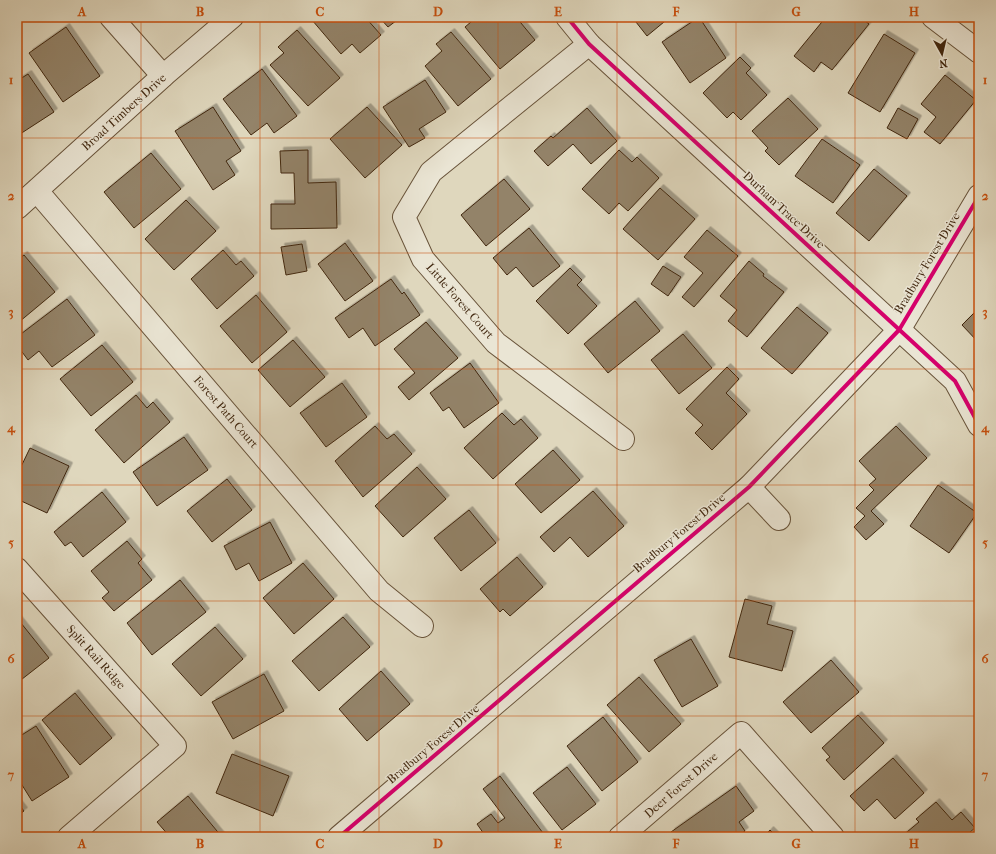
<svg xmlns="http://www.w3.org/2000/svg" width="996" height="854" viewBox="0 0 996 854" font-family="'IM FELL French Canon',serif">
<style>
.building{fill:#938369;stroke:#41270f;filter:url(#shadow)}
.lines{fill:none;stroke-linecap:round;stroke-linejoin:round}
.minor-casing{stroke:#68533a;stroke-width:24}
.tertiary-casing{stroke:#68533a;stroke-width:24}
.minor{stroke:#eae5d4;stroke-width:22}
.tertiary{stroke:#eae5d4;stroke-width:22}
.cycleway-casing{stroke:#eae5d4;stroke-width:6}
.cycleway{stroke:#d6006c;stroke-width:4}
.grid{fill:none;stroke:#c74f0d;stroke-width:1;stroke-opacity:0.55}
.labels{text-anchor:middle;stroke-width:3;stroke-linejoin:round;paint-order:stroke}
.street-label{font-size:12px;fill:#41270f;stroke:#eae5d4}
.neatline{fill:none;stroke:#c74f0d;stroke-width:1.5}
.grid-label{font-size:13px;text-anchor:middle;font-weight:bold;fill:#c74f0d}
</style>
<defs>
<filter id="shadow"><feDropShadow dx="3.5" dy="-3.5" stdDeviation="0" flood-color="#0004"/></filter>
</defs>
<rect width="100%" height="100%" fill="#dfd7bd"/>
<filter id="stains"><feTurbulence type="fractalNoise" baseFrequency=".005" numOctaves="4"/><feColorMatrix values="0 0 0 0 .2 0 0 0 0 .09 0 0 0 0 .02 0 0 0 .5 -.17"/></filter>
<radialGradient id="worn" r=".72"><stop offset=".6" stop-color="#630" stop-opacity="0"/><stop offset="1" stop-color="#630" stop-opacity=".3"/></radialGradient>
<g class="building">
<path d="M 315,17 L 365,17 L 381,35 L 360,53 L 352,44 L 341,54 L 312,20 Z"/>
<path d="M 379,17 L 401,17 L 388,27 Z"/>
<path d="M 477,17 L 516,17 L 535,40 L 500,69 L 465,27 Z"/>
<path d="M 632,17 L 670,17 L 647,36 Z"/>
<path d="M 699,17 L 726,58 L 690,83 L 662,42 Z"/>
<path d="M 826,17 L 860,17 L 869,24 L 832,70 L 821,62 L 814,72 L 794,56 Z"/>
<path d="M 66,27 L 100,76 L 63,102 L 29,53 Z"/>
<path d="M 297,30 L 340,78 L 308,106 L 270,65 L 284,53 L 278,47 Z"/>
<path d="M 451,32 L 491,79 L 458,106 L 425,66 L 442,51 L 436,44 Z"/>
<path d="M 884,34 L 915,53 L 880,112 L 848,93 Z"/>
<path d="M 740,57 L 751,68 L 746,73 L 767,95 L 741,120 L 733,112 L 727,118 L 703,93 Z"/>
<path d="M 262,69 L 297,116 L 274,133 L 267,123 L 251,135 L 223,99 Z"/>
<path d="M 28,74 L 54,112 L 17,136 L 17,81 Z"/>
<path d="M 945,75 L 976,100 L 940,144 L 924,132 L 936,117 L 921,104 Z"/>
<path d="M 425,80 L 446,112 L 419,129 L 425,138 L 409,147 L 383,107 Z"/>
<path d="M 788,98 L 818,129 L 779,165 L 765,151 L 768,148 L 752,131 Z"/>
<path d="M 213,107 L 241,151 L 226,161 L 235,175 L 213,190 L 175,131 Z"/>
<path d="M 367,107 L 402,145 L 365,178 L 330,139 Z"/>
<path d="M 587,108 L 617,141 L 591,164 L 573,144 L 548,166 L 534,151 L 551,136 L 553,138 Z"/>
<path d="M 898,108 L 918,119 L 907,139 L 887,128 Z"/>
<path d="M 822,139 L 860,165 L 833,203 L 795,176 Z"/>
<path d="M 308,150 L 308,183 L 336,182 L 337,228 L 271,229 L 271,204 L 295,204 L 294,173 L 281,173 L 280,151 Z"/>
<path d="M 619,150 L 632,162 L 637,157 L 659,178 L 628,211 L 619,203 L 609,214 L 582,189 Z"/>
<path d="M 151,153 L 181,189 L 134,228 L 104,192 Z"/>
<path d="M 874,169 L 907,196 L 869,241 L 836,213 Z"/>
<path d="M 504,179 L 530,209 L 486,246 L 461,215 Z"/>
<path d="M 660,188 L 695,219 L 658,260 L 623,229 Z"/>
<path d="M 186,200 L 216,231 L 174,270 L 145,239 Z"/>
<path d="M 529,228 L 560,266 L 533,287 L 516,267 L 507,275 L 493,258 Z"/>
<path d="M 707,230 L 738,256 L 694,307 L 682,297 L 703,273 L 684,257 Z"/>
<path d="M 345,243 L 373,281 L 345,301 L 318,264 Z"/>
<path d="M 302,244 L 307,271 L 286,275 L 281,247 Z"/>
<path d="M 223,250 L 236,265 L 241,261 L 254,276 L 217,309 L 191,279 Z"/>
<path d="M 24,255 L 55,292 L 19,322 L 17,319 L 17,260 Z"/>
<path d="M 749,261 L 764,274 L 763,276 L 784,292 L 747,337 L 728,321 L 737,310 L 720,296 Z"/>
<path d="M 663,266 L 681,277 L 668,296 L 651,284 Z"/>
<path d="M 570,268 L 582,280 L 577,285 L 597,306 L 568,334 L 536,301 Z"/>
<path d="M 391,279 L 402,294 L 404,292 L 420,315 L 375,346 L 363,328 L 349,338 L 335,318 Z"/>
<path d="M 256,295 L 287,332 L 252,363 L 220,326 Z"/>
<path d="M 67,299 L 95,335 L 52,367 L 39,351 L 28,360 L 17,345 L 17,337 Z"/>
<path d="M 635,301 L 660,331 L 608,373 L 584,344 Z"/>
<path d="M 797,307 L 828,333 L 792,374 L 761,348 Z"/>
<path d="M 979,308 L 979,343 L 962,325 Z"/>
<path d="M 426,322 L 458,358 L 409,400 L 398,387 L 415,373 L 394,349 Z"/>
<path d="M 683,334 L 712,368 L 679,394 L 651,360 Z"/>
<path d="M 293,340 L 325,377 L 290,407 L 258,370 Z"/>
<path d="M 102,345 L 133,382 L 91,416 L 60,379 Z"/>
<path d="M 470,363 L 499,403 L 464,428 L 449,407 L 443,411 L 430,393 Z"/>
<path d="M 727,367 L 739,379 L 726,393 L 747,414 L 712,450 L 695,433 L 703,425 L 686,409 Z"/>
<path d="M 342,383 L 367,417 L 326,447 L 300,413 Z"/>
<path d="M 136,395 L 147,408 L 153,402 L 170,422 L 124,463 L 95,430 Z"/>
<path d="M 502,413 L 514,425 L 521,419 L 538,438 L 493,479 L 464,448 Z"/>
<path d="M 375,426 L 387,439 L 394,434 L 412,454 L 363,497 L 335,461 Z"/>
<path d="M 896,426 L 927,458 L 871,511 L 884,524 L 866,540 L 854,527 L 865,516 L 856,508 L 874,490 L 869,485 L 876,479 L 859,461 Z"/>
<path d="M 184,437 L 208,470 L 157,506 L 133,472 Z"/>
<path d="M 30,448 L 69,466 L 47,513 L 17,499 L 17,475 Z"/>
<path d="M 553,450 L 580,480 L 541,513 L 515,484 Z"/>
<path d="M 417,467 L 446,499 L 403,537 L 375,506 Z"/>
<path d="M 227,479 L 252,510 L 212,542 L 187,511 Z"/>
<path d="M 938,485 L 977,513 L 949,553 L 910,526 Z"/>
<path d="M 593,491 L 624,526 L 588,557 L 570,537 L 554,552 L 540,537 Z"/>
<path d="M 102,492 L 126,522 L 83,557 L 71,542 L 65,546 L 54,532 Z"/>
<path d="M 469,510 L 496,543 L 461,571 L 434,538 Z"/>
<path d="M 270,522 L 292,563 L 259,581 L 249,563 L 236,570 L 224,546 Z"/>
<path d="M 127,541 L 142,559 L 138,563 L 152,580 L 114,611 L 102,598 L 109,592 L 91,571 Z"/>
<path d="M 517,557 L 543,587 L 510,616 L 503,609 L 500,612 L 480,589 Z"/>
<path d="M 303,563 L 334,599 L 294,634 L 263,598 Z"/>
<path d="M 180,580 L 206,612 L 152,655 L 127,623 Z"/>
<path d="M 745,599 L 772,606 L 767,624 L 793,631 L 782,671 L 729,657 Z"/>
<path d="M 343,617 L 370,647 L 319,691 L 292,661 Z"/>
<path d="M 17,618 L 49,658 L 17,683 Z"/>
<path d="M 215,627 L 243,659 L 201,696 L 172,664 Z"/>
<path d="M 691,639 L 718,686 L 682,707 L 654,660 Z"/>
<path d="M 831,660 L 859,692 L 811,733 L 783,702 Z"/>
<path d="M 381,671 L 410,704 L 367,741 L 339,709 Z"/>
<path d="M 264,674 L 284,711 L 233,739 L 212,702 Z"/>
<path d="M 639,677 L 681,724 L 649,752 L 607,705 Z"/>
<path d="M 75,693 L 112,738 L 80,765 L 42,720 Z"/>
<path d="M 858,715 L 884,743 L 844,780 L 826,760 L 830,757 L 822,748 Z"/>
<path d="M 603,717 L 638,762 L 602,791 L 567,746 Z"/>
<path d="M 36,726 L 69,777 L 32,801 L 17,777 L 17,738 Z"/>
<path d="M 232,754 L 289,776 L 273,816 L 216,793 Z"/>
<path d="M 893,758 L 924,793 L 895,819 L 877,799 L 864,811 L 850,796 Z"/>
<path d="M 567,767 L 596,804 L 562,830 L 533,793 Z"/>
<path d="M 500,776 L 546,837 L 486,837 L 477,824 L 491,814 L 498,823 L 505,818 L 483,789 Z"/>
<path d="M 736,786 L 754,811 L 739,822 L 745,831 L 737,837 L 674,837 L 671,832 Z"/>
<path d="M 188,796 L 222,837 L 170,837 L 157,822 Z"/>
<path d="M 17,802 L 24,811 L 17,816 Z"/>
<path d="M 936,802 L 952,820 L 961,812 L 975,828 L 964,837 L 901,837 L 919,822 L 916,819 Z"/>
<path d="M 770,830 L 777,837 L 764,837 Z"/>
</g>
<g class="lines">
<defs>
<g id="minor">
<path d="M 111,17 L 163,76"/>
<path d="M 567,17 L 589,44 L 955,381 L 979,425"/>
<path d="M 933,17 L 979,52"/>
<path d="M 589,44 L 431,172 L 404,217 L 423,259 L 496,343 L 623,439"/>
<path d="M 37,191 L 379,591 L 422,626"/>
<path d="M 17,208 L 163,76 L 232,17"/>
<path d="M 749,487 L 779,519"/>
<path d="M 17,569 L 175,746 L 69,837"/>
<path d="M 620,837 L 741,733 L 833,837"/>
</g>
<path id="tertiary" d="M 339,837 L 749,487 L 899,330 L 979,196"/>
</defs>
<use href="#minor" class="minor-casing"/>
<use href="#tertiary" class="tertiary-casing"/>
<use href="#minor" class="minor"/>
<use href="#tertiary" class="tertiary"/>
<defs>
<g id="cycleway">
<path d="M 567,17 L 589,44 L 955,381 L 979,425"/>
<path d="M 339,837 L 749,487 L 899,330 L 979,196"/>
</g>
</defs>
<use href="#cycleway" class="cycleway-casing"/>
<use href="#cycleway" class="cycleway"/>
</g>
<path class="grid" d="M 141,17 L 141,837M 260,17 L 260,837M 379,17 L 379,837M 498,17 L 498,837M 617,17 L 617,837M 736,17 L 736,837M 855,17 L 855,837M 17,138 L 979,138M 17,253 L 979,253M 17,369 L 979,369M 17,485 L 979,485M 17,601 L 979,601M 17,716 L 979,716"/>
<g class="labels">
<g class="street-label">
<text transform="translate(124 112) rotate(-42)" y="4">Broad Timbers Drive</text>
<text transform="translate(784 210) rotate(43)" y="4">Durham Trace Drive</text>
<text transform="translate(927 263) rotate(-59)" y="4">Bradbury Forest Drive</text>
<text transform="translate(460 301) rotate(49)" y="4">Little Forest Court</text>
<text transform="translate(226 412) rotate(49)" y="4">Forest Path Court</text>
<text transform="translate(679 533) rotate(-40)" y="4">Bradbury Forest Drive</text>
<text transform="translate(96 657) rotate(48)" y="4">Split Rail Ridge</text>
<text transform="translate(433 744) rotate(-40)" y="4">Bradbury Forest Drive</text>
<text transform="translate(681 785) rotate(-41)" y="4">Deer Forest Drive</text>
</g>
</g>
<rect width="996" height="854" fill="none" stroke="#dfd7bd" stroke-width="44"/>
<g transform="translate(942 54) rotate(172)" stroke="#eae5d4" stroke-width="3" paint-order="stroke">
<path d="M0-3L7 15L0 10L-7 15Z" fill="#41270f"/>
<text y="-6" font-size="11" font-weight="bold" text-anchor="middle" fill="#41270f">N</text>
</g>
<rect x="22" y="22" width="952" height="810" class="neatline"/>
<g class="grid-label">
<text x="82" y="16">A</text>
<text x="200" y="16">B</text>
<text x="320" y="16">C</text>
<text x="438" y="16">D</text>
<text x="558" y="16">E</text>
<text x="676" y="16">F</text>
<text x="796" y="16">G</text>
<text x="914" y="16">H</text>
<text x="11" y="84">1</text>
<text x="985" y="84">1</text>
<text x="11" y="200">2</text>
<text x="985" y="200">2</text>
<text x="11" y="316">3</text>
<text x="985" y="316">3</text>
<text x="11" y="432">4</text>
<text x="985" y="432">4</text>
<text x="11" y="547">5</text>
<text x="985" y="547">5</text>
<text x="11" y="663">6</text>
<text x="985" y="663">6</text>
<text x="11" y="779">7</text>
<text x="985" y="779">7</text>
<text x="82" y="848">A</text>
<text x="200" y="848">B</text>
<text x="320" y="848">C</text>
<text x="438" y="848">D</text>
<text x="558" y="848">E</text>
<text x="676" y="848">F</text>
<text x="796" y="848">G</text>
<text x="914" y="848">H</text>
</g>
<rect width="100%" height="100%" filter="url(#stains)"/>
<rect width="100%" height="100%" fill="url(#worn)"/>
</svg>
